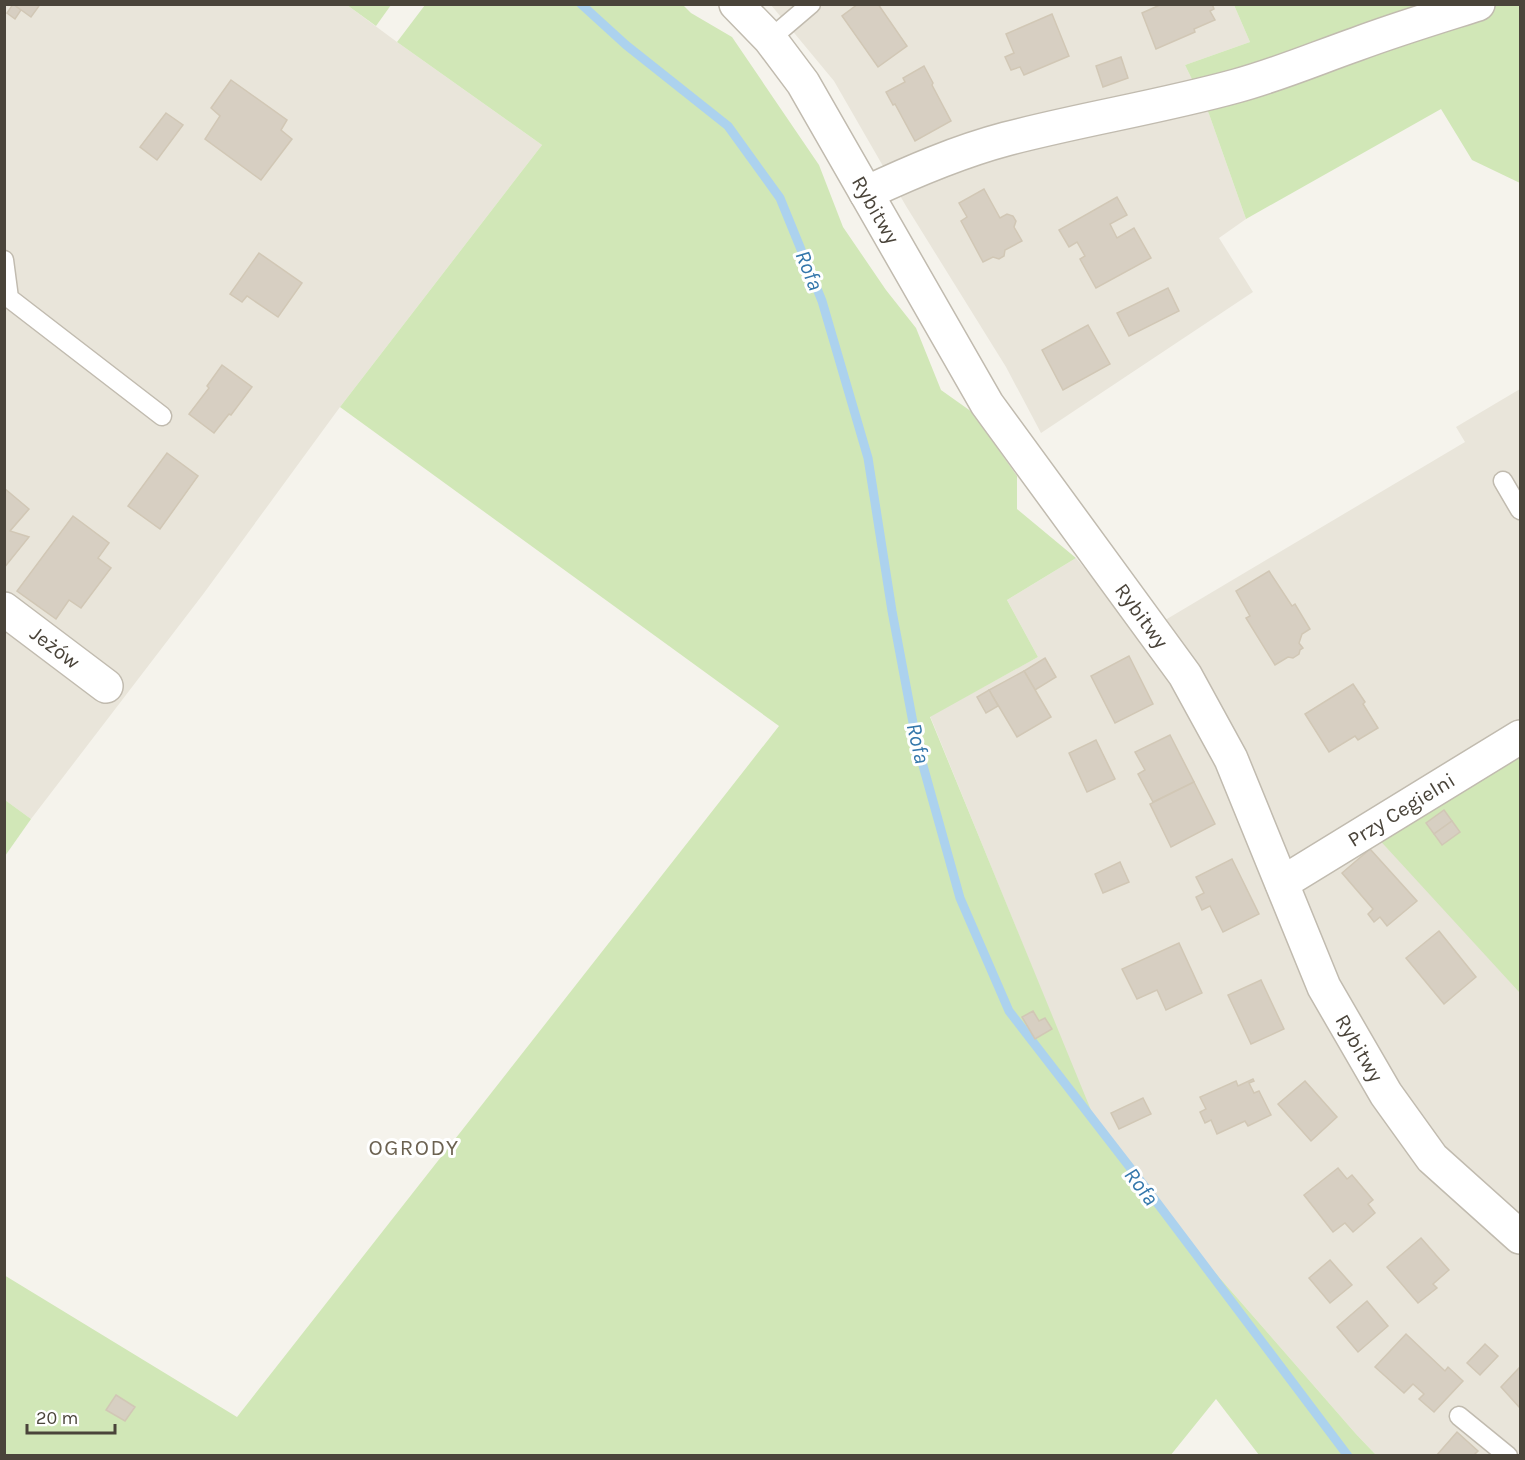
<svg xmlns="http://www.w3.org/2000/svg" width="1525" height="1460" viewBox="0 0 1525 1460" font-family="Karla,sans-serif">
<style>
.residential{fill:#e9e5da}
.green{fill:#d1e7b7}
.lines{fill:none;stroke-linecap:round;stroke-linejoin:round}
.stream{stroke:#acd2ee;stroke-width:9}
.building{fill:#d7cfc2;stroke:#d1c7b5;stroke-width:1.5}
.lane-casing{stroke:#c1bbaf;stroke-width:21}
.street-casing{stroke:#c1bbaf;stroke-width:36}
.lane{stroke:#fff;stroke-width:18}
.street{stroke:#fff;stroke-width:33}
.labels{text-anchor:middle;stroke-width:6;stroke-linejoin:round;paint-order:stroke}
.street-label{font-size:21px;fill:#4a443a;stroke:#fff}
.water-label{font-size:22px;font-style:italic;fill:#3477ab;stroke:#fff}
.neighbourhood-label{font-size:22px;letter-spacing:1.5px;fill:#6c6251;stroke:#fff}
</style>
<rect width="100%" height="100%" fill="#f5f3ec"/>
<g class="residential">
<path d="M 5,5 L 347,5 L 397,42 L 542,145 L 340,407 L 204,593 L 31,819 L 5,800 Z"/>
<path d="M 771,5 L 1234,5 L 1250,42 L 1185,65 L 1209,114 L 1246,219 L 1219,238 L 1253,292 L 1041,433 L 1006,367 L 906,206 L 834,81 Z"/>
<path d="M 1520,389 L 1520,1455 L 1376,1455 L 1356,1434 L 1177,1229 L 1094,1120 L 930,716 L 1038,657 L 1007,600 L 1076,558 L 1140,635 L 1465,442 L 1456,427 Z"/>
</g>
<g class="green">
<path d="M 347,5 L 391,5 L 376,26 Z"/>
<path d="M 425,5 L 683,5 L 691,13 L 732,37 L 819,165 L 843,227 L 886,290 L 916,328 L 941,390 L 972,412 L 1017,476 L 1017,509 L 1076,558 L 1007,600 L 1038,657 L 930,717 L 1095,1120 L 1177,1229 L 1356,1434 L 1376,1455 L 1259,1455 L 1216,1399 L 1170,1456 L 5,1455 L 4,1275 L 237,1417 L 779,726 L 340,407 L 542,145 L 397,42 Z"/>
<path d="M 1234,5 L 1520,5 L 1520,183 L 1472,160 L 1441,109 L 1246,219 L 1209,114 L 1185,65 L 1250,42 Z"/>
<path d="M 1520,748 L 1520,993 L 1375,835 Z"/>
<path d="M 5,800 L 31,819 L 5,856 Z"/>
</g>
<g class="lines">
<path class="stream" d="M 581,4 L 626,45 L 728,126 L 780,198 L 822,301 L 868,458 L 892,611 L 917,744 L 960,898 L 1009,1011 L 1149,1192 L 1348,1456"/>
</g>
<g class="building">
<path d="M 13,4 L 21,10 L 15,19 L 7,13 Z"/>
<path d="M 13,4 L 38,4 L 39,6 L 31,17 Z"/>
<path d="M 858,4 L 878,4 L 907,46 L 878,67 L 842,16 Z"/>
<path d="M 1162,4 L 1212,4 L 1214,9 L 1210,11 L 1215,20 L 1194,29 L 1195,32 L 1156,49 L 1142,13 Z"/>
<path d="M 1052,14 L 1069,56 L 1024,75 L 1020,67 L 1011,70 L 1005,57 L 1014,53 L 1006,34 Z"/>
<path d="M 1121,57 L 1128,78 L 1103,87 L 1096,66 Z"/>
<path d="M 924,66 L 933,83 L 932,85 L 951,121 L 915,141 L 895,104 L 893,105 L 886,92 L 905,82 L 903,78 Z"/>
<path d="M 231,80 L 287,120 L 281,130 L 292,139 L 261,180 L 205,139 L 220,116 L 211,108 Z"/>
<path d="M 166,113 L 183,125 L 157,160 L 140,147 Z"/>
<path d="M 984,189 L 1000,218 L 1007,214 L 1013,216 L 1016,221 L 1014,227 L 1022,241 L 1005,250 L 1004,256 L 999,259 L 993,257 L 983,262 L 961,221 L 967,217 L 959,203 Z"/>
<path d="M 1117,197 L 1127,215 L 1110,224 L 1117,238 L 1134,228 L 1151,258 L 1096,288 L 1080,259 L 1085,256 L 1077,242 L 1069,247 L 1059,230 Z"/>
<path d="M 259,253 L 302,283 L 278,317 L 247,296 L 242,302 L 230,294 Z"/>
<path d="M 1168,288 L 1179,311 L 1129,336 L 1117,313 Z"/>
<path d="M 1088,325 L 1110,364 L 1063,390 L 1042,350 Z"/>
<path d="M 222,365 L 252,387 L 231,415 L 229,414 L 214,433 L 189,414 L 209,388 L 207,386 Z"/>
<path d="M 167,453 L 198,476 L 160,529 L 128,506 Z"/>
<path d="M 4,488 L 29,509 L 10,531 L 29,537 L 4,568 Z"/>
<path d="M 73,516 L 109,543 L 98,558 L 111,568 L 81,608 L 69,600 L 56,619 L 17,591 Z"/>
<path d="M 1269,571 L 1292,606 L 1295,604 L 1310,629 L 1302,634 L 1299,643 L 1303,648 L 1300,650 L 1299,654 L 1293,658 L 1288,657 L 1275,665 L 1246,618 L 1250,616 L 1236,591 Z"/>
<path d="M 1129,656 L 1153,704 L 1115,723 L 1091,676 Z"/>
<path d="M 1045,658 L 1056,677 L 1035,690 L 1024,671 Z"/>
<path d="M 1024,671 L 1051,717 L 1017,737 L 989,690 Z"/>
<path d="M 1353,684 L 1365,702 L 1363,704 L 1378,728 L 1358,740 L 1355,736 L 1329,752 L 1305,714 Z"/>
<path d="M 989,690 L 998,706 L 986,713 L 977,697 Z"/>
<path d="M 1170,735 L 1194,782 L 1153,802 L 1138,774 L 1145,770 L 1135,752 Z"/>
<path d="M 1096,740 L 1115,779 L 1087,792 L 1069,753 Z"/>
<path d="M 1194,782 L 1215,824 L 1171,847 L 1150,804 Z"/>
<path d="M 1444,810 L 1452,821 L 1434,834 L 1426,823 Z"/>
<path d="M 1452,821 L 1460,832 L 1442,845 L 1434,834 Z"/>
<path d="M 1370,849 L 1417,901 L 1387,926 L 1380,917 L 1374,922 L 1368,914 L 1373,909 L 1342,873 Z"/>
<path d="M 1232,859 L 1259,914 L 1223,932 L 1210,906 L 1202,910 L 1196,897 L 1204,893 L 1196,877 Z"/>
<path d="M 1120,862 L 1129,882 L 1103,893 L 1095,874 Z"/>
<path d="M 1439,931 L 1476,977 L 1444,1004 L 1406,958 Z"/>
<path d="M 1179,943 L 1202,993 L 1166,1010 L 1157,990 L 1137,999 L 1122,969 Z"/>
<path d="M 1261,980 L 1284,1029 L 1251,1044 L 1228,995 Z"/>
<path d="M 1033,1011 L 1039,1021 L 1045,1018 L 1052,1029 L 1035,1039 L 1022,1017 Z"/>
<path d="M 1253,1079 L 1254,1081 L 1249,1083 L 1254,1093 L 1259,1091 L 1271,1115 L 1248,1126 L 1245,1121 L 1217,1134 L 1211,1120 L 1205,1123 L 1200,1112 L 1206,1109 L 1200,1097 L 1236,1081 L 1238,1086 Z"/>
<path d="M 1305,1081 L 1337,1117 L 1311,1141 L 1278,1104 Z"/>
<path d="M 1143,1098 L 1151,1114 L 1119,1129 L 1111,1113 Z"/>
<path d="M 1338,1168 L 1347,1179 L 1352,1175 L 1373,1200 L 1368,1204 L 1375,1213 L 1353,1232 L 1345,1223 L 1333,1232 L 1304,1195 Z"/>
<path d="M 1421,1238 L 1449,1270 L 1433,1284 L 1437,1288 L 1418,1303 L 1387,1267 Z"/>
<path d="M 1330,1260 L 1352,1285 L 1330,1303 L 1309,1278 Z"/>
<path d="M 1367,1301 L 1388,1326 L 1358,1352 L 1337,1327 Z"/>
<path d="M 1406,1334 L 1445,1371 L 1448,1367 L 1463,1381 L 1434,1412 L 1419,1399 L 1424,1394 L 1413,1384 L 1404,1393 L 1375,1367 Z"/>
<path d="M 1485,1344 L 1498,1356 L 1480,1375 L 1467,1363 Z"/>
<path d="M 1520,1367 L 1520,1408 L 1501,1387 Z"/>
<path d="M 116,1395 L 135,1407 L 125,1421 L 106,1410 Z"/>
<path d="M 1457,1432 L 1478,1451 L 1475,1454 L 1476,1456 L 1436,1456 Z"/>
</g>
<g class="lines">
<defs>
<g id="lane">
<path d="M 770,39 L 811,4"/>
<path d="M 4,260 L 9,298 L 162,416"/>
<path d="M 1503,481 L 1520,510"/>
<path d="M 1459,1416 L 1508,1456"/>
</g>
<g id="street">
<path id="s1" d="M 736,4 L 770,39 L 803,83 L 987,404 L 1185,675 L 1231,759 L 1324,987 L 1386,1094 L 1432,1158 L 1520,1237"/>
<path d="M 866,193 C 911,172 957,152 1006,139 C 1082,119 1160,107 1236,86 C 1277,75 1317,58 1357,44 C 1397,29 1437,17 1478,4"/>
<path id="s2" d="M 4,609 L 106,686"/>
<path id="s3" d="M 1282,883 L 1520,737"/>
</g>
</defs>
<use href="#lane" class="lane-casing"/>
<use href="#street" class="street-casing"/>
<use href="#lane" class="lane"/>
<use href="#street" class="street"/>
</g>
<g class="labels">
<g class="street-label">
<text dy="7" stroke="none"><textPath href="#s1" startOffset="250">Rybitwy</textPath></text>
<text dy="7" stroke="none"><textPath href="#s1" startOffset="736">Rybitwy</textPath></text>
<text dy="7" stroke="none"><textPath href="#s2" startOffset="64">Jeżów</textPath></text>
<text dy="7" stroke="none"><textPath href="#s3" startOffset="140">Przy Cegielni</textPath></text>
<text dy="7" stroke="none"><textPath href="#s1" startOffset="1222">Rybitwy</textPath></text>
</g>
<g class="water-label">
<text transform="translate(810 270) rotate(68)" y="8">Rofa</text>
<text transform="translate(919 743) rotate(77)" y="8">Rofa</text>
<text transform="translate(1142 1186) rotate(53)" y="8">Rofa</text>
</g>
<g class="neighbourhood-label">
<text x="414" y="1155">OGRODY</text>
</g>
</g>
<rect width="1525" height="1460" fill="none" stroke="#4a443a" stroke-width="12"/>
<path d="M27 1424v9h88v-9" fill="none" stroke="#4a443a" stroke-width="3"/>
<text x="36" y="1424" font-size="18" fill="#4a443a" stroke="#ffffff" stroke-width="4.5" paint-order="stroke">20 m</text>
</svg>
